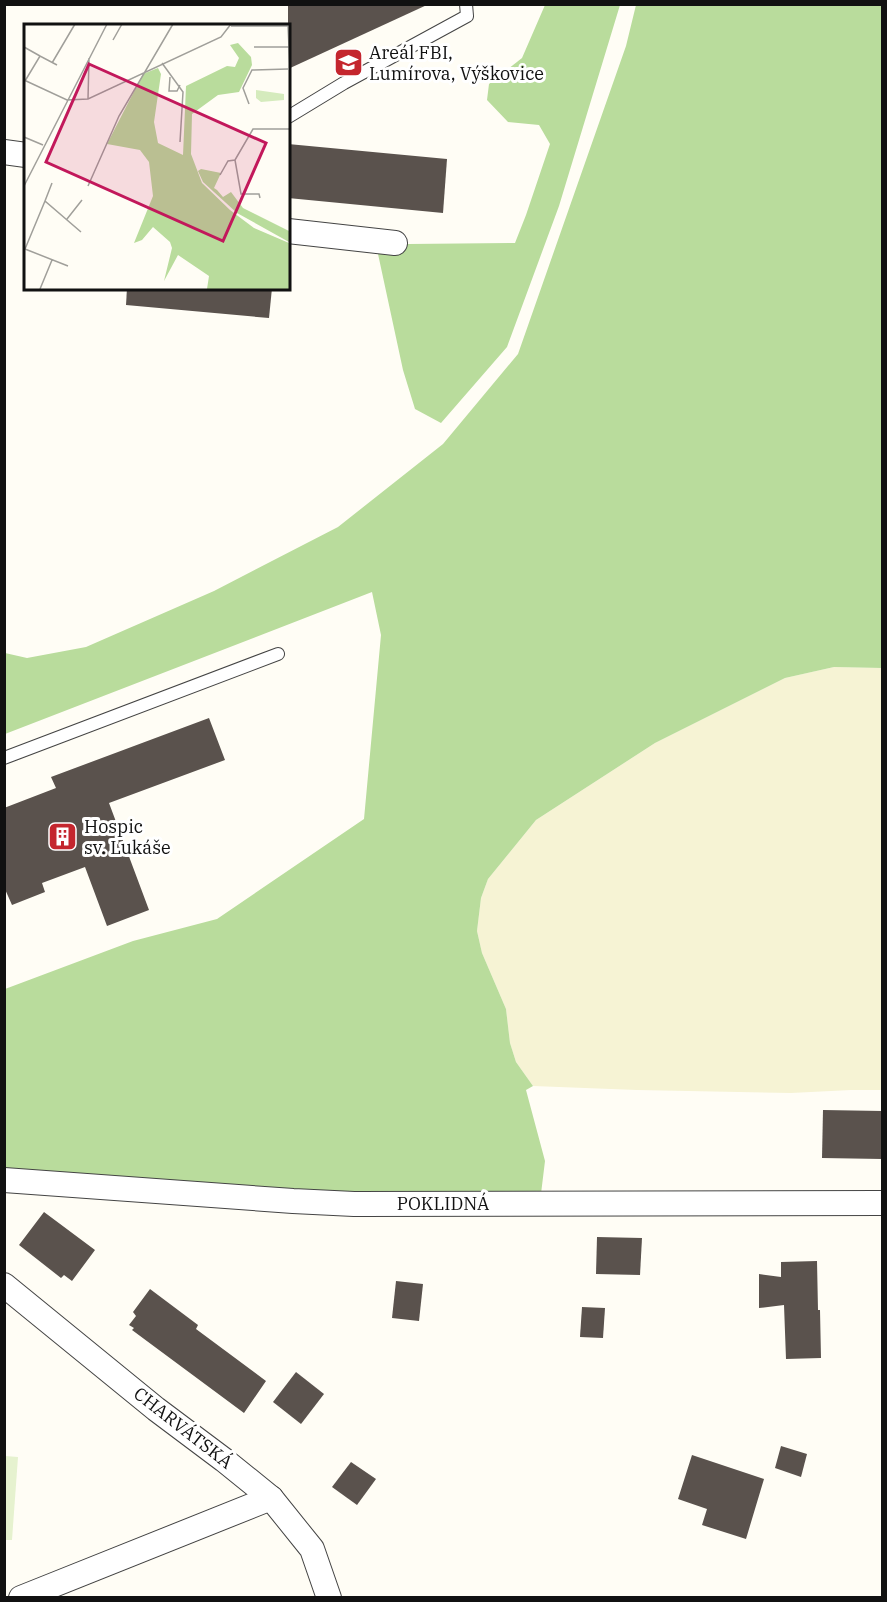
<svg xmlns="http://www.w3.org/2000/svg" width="887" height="1602" viewBox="0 0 887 1602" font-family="'IBM Plex Serif',serif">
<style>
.farmland{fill:#f6f3d4}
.forest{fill:#b9dc9c}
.pitch{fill:#e6f2cf}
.building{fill:#5a524d}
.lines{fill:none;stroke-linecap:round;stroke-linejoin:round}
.service-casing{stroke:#444;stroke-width:14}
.minor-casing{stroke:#444;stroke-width:26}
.service{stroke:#fff;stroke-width:12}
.minor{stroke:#fff;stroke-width:24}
.labels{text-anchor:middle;stroke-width:6;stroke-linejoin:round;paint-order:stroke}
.poi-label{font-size:18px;fill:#111;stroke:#fff;text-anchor:start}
.street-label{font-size:18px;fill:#111;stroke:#fff}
.inset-road{fill:none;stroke:#a09f9a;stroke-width:1.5}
.view{fill:#c2185b;fill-opacity:0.15;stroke:#c2185b;stroke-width:3}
.inset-edge{fill:none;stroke:#111;stroke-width:3}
</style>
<rect width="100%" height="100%" fill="#fffdf5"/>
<path class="farmland" d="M 834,667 L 882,668 L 882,1090 L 851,1090 L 791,1093 L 637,1090 L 533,1086 L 516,1062 L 510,1043 L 506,1009 L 482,953 L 477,931 L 481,898 L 488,879 L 536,820 L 655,743 L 785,678 Z"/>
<g class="forest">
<path d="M 545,5 L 620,5 L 559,206 L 507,347 L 441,423 L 415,409 L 403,370 L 375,240 L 408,244 L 515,243 L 526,215 L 550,144 L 539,125 L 508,122 L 487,100 L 489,84 L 522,58 Z"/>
<path d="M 636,5 L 882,5 L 882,668 L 834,667 L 785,678 L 655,743 L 536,820 L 488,879 L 481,898 L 477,931 L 482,953 L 506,1009 L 510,1043 L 516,1062 L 533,1086 L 526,1090 L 545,1161 L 540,1202 L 322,1207 L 5,1173 L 5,989 L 133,941 L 217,919 L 364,819 L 381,635 L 372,592 L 5,734 L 5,653 L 27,658 L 86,647 L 214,591 L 338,527 L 443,444 L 518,354 L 626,46 Z"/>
</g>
<path class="pitch" d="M 5,1456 L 18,1457 L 12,1540 L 5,1540 Z"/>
<g class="building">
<path d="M 288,4 L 429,4 L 288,69 Z"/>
<path d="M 288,144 L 447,159 L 443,213 L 288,198 Z"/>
<path d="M 127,288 L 272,288 L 269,318 L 126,305 Z"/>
<path d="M 209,718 L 225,760 L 109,803 L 149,910 L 107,926 L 85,867 L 42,883 L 45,892 L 12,905 L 4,887 L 4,808 L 56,788 L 51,777 Z"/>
<path d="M 823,1110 L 882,1111 L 882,1159 L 822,1158 Z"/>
<path d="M 44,1212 L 95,1250 L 72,1281 L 64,1275 L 61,1278 L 19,1245 Z"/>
<path d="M 597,1237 L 642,1238 L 640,1275 L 596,1274 Z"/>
<path d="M 817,1261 L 818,1310 L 820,1310 L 821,1358 L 786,1359 L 784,1305 L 759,1308 L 759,1274 L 781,1277 L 781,1262 Z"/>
<path d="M 396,1281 L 423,1284 L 419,1321 L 392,1318 Z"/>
<path d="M 150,1289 L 198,1325 L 196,1329 L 266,1381 L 244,1413 L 132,1330 L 134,1328 L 129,1325 L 136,1316 L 133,1312 Z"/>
<path d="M 582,1307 L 605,1308 L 603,1338 L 580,1337 Z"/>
<path d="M 296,1372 L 324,1394 L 301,1424 L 273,1402 Z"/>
<path d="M 781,1446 L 807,1454 L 801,1477 L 775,1468 Z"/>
<path d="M 692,1455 L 764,1479 L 746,1539 L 702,1525 L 707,1509 L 678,1499 Z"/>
<path d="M 351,1462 L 376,1479 L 357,1505 L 332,1487 Z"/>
</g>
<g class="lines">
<defs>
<g id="service">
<path d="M 288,117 L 344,83 L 467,16 L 466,4"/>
<path d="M 4,758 L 278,654"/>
</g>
<g id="minor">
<path d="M 4,152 L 26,155"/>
<path d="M 288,231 L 395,243"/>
<path d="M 4,1180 L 293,1201 L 354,1204 L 882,1203"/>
<path d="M 4,1285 L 156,1409 L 224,1460 L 271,1498 L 312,1549 L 329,1598"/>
<path d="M 21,1598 L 271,1498"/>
</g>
</defs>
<use href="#service" class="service-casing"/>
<use href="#minor" class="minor-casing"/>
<use href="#service" class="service"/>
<use href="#minor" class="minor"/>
</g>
<defs>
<symbol id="university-square" viewBox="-11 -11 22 22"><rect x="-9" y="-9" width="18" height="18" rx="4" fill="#c4262e" stroke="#fff"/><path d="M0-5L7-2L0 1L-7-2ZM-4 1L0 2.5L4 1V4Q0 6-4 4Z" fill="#fff"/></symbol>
<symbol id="building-square" viewBox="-11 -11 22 22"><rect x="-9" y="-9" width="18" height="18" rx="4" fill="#c4262e" stroke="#fff"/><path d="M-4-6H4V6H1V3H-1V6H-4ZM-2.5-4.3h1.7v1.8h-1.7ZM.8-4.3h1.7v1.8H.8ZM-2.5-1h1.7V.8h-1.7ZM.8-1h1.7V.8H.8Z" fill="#fff"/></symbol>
</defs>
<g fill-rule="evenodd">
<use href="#university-square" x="332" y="46" width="33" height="33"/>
<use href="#building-square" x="46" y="820" width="33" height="33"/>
</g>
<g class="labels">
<g class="poi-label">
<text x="369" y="59">Areál FBI,<tspan x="369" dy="21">Lumírova, Výškovice</tspan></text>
<text x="84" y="833">Hospic<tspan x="84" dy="21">sv. Lukáše</tspan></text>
</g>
<g class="street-label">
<text x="443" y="1210">POKLIDNÁ</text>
<text transform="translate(183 1428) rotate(38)" y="6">CHARVÁTSKÁ</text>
</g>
</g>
<g transform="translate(24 24)">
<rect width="266" height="266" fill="#fffdf5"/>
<path d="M 232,66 L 260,70 L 260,76 L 237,78 L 232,74 Z" fill="#d5ebbd"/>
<path d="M 214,19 L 227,33 L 228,41 L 215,68 L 194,71 L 168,90 L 167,130 L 178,159 L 206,186 L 230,204 L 265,219 L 265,265 L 183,265 L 185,252 L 154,231 L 140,257 L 148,224 L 146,218 L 129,203 L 118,216 L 110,219 L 129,172 L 125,138 L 116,126 L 83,120 L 119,50 L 134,44 L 137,50 L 130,98 L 134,119 L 159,131 L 162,62 L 203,42 L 211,43 L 215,34 L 206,21 ZM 177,145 L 197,149 L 190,164 L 193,166 L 199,173 L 207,168 L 219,184 L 265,207 L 265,218 L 213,189 L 179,158 L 174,147 Z" fill="#b9dc9c"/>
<path class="inset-road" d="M 207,2 L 264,2 L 266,45M 89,16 L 98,0M 0,23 L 16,32M 230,23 L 265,23M 28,39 L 51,0M 138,39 L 159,68 L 156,118M 146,53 L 145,67 L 153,67 L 156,61M 0,56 L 43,76 L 64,75 L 197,13 L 207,0M 1,57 L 16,32 L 33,41M 64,75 L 65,34M 225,80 L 219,64 L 228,46 L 264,45M 0,113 L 19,121M 211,136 L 217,170 L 235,170 L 236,174M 196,151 L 204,137 L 211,136 L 229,105 L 266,105M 28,159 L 21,177 L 57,208M 0,162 L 83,0M 64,162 L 95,92 L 149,0M 43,195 L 58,176M 1,225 L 21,177M 1,225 L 44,242M 16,265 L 28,236"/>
<path class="view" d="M 65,40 L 242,119 L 199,217 L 22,138 Z"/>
<rect width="266" height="266" class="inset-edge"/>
</g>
<rect width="887" height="1602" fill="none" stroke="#111111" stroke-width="12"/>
</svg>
